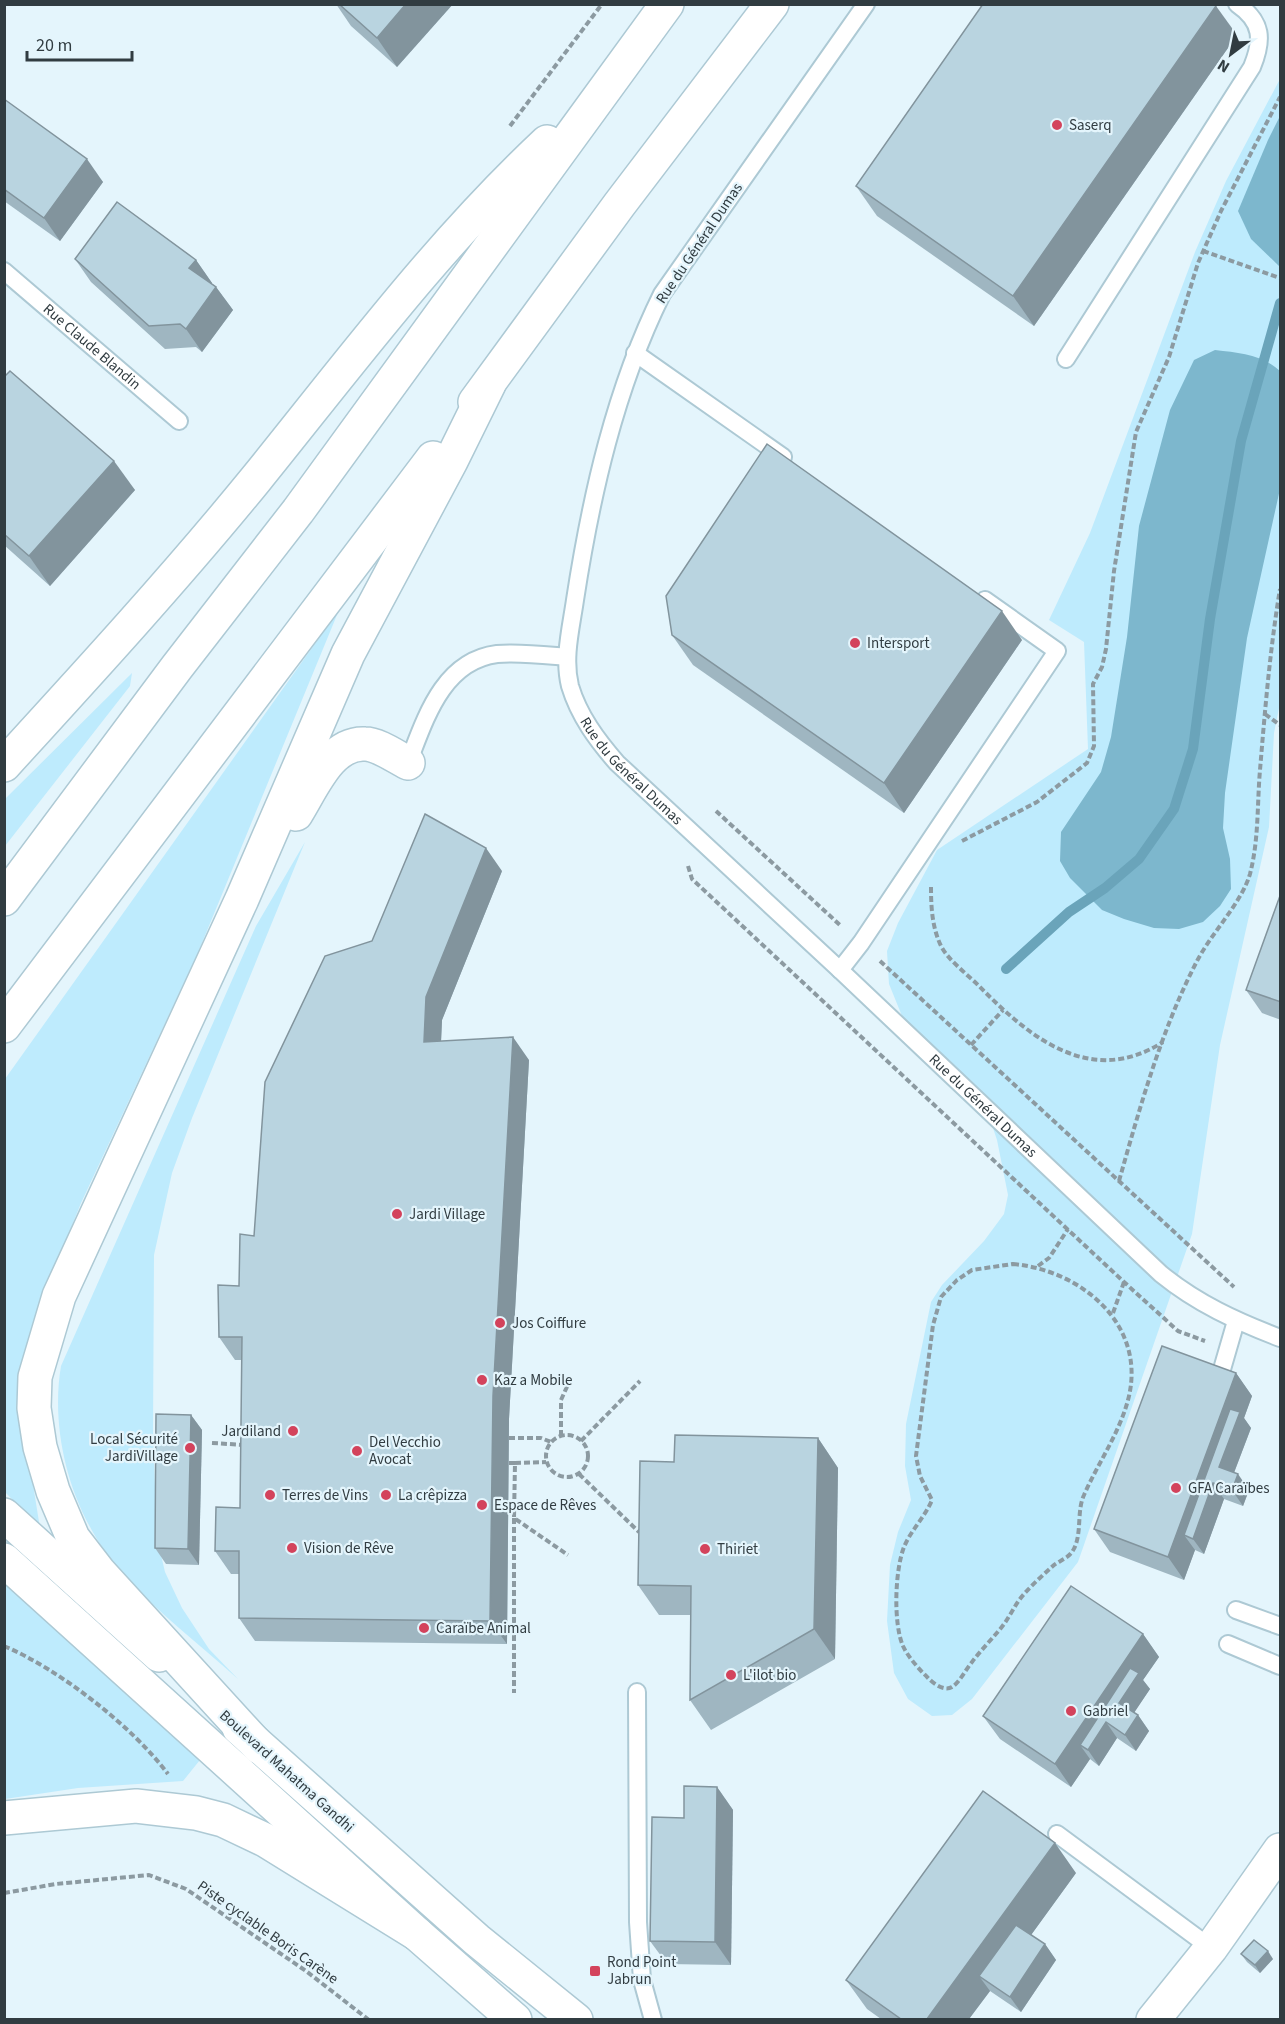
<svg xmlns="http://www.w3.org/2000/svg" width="1285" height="2024" viewBox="0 0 1285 2024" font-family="'Source Sans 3',sans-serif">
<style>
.green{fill:#beebfd}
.forest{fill:#7db7cd}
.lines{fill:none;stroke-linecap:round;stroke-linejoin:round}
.stream{stroke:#6aa4ba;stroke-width:10}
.service-casing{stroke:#adc9d4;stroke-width:20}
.minor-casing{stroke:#adc9d4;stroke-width:36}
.primary-casing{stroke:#adc9d4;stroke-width:36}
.trunk-casing{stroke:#adc9d4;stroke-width:36}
.path{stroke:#8c9aa1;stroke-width:4;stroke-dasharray:6 3;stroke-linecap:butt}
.service{stroke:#fff;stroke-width:16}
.minor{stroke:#fff;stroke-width:33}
.primary{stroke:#fff;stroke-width:33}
.trunk{stroke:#fff;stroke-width:33}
.wall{fill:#9fb6c1}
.shaded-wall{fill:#82949d}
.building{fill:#b9d4e0;stroke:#82949d;stroke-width:1.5}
.poi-dot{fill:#d3435c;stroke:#e4f5fc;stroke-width:2}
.labels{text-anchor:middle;stroke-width:4.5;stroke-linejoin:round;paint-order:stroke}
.poi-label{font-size:15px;fill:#313c41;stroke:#e4f5fc;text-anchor:start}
.street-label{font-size:15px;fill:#313c41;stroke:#e4f5fc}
</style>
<rect width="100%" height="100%" fill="#e4f5fc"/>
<g class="green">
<path d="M 1280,79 L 1280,703 L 1274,733 L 1269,827 L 1220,1045 L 1192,1234 L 1078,1562 L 972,1699 L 952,1715 L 932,1716 L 908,1699 L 894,1673 L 887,1621 L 890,1565 L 898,1532 L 911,1500 L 905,1466 L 906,1424 L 931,1302 L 942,1285 L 984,1241 L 1004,1214 L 1008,1195 L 997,1140 L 990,1119 L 916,1037 L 902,1016 L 889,984 L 887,951 L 898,923 L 937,850 L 1088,749 L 1084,642 L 1049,620 L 1090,533 L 1195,252 L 1226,181 Z"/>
<path d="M 339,610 L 197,955 L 81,1203 L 32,1325 L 18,1391 L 40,1528 L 5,1492 L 5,1079 Z"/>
<path d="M 132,673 L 130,686 L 5,846 L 5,799 Z"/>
<path d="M 305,842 L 192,1118 L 172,1173 L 154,1255 L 153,1435 L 157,1538 L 165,1572 L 182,1608 L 209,1649 L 238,1679 C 200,1645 157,1612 123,1574 C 74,1520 49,1437 61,1366 L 256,926 Z"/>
<path d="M 5,1580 L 204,1755 L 183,1781 L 78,1788 L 5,1799 Z"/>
</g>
<g class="forest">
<path d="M 1280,116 L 1280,267 L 1251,239 L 1238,211 L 1268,140 Z"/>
<path d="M 1215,350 C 1240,353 1261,354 1280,371 L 1280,489 L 1247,638 L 1225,793 L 1223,828 L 1230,859 L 1231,889 L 1220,906 L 1203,922 L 1179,929 L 1154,928 L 1124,919 L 1102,910 L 1070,878 L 1060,861 L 1061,832 L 1101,772 L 1111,737 L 1127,637 L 1139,526 L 1170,410 L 1194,360 Z"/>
</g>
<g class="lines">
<path class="stream" d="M 1006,969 L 1069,912 L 1105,888 L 1139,859 L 1174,809 L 1193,749 L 1210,619 L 1241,441 L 1280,303"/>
<defs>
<g id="service">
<path id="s1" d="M 866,4 L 662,294 C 615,389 591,496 575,600 C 571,628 563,658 570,686 C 579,716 597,740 617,763 L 840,970 L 1161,1274 C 1198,1304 1236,1321 1280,1338"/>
<path id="s2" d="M 4,271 L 179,421"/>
<path d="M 635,353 L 783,457"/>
<path d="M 1066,359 L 1252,67 C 1263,40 1263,22 1237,4"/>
<path d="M 408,763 C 425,720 442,661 497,654 C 520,652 544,655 567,657"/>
<path d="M 840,970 L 861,943 L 1057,651 L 985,600"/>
<path d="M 1218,1383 L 1236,1321"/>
<path d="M 1236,1610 L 1280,1626"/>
<path d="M 1228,1644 L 1280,1666"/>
<path d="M 637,1692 L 638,1922 L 642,1980 L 653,2020"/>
<path d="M 1057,1834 L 1211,1948"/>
</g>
<path id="minor" d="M 1153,2020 L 1211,1948 L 1280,1850"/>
<g id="primary">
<path d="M 4,1515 L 159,1655"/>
<path d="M 4,1560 L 417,1934 L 515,2020"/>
<path d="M 239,1728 L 477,1940 L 576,2020"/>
</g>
<g id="trunk">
<path d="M 475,402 L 619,205 L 772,4"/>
<path d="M 4,765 C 90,671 176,577 256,479 C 349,364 438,244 547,142"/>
<path d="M 296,814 C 312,789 330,742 365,744 C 378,744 396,757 408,763"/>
<path d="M 4,899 L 177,667 L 298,511 L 667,4"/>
<path d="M 4,1026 L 433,458"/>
<path d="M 259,1747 L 100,1573 L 73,1538 L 53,1491 L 40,1447 L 34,1408 L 35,1377 L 59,1296 L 242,899 L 348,654 L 451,461 L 489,384"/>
<path d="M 4,1818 L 136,1806 L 196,1813 L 223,1820 L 265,1840 L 417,1934"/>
</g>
</defs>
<use href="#service" class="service-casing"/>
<use href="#minor" class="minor-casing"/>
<use href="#primary" class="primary-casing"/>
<use href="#trunk" class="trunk-casing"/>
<g class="path">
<path d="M 510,126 L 602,4"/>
<path d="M 1203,251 L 1280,278"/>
<path d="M 1265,714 L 1280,725"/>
<path d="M 716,811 L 841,926"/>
<path d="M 962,841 L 1037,802 L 1087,763 L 1094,746 L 1093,684 L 1102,667 L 1106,649 L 1114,571 L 1136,432 L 1169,357 L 1198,263 L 1221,211 L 1280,97"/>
<path d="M 688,866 L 692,879 L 1124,1282 L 1178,1331 L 1205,1341"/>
<path d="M 931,887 C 931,907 932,927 941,946 C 948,960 967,974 979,986 C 1030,1038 1091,1088 1163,1042"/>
<path d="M 880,961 L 1234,1287"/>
<path d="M 971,1045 L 1003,1010"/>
<path d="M 1119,1181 C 1140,1107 1161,1031 1196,963 C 1211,933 1241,904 1250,874 C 1259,839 1257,805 1260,770 C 1265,710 1270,649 1280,589"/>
<path d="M 1013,1264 C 1081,1270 1148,1325 1128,1400 C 1119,1434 1098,1463 1084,1495 C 1076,1512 1083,1536 1072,1552 C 1068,1558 1059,1561 1054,1565 C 1044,1574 1033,1584 1024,1594 C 1015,1604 1010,1617 1001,1628 C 992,1639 981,1650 972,1662 C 966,1669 960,1682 952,1687 C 944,1692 933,1683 928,1678 C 919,1669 908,1657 903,1646 C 893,1623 895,1570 904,1547 C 911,1530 925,1517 932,1500 L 920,1476 L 916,1456 L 933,1325 L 941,1297 L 957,1280 L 972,1270 Z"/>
<path d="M 1038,1266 L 1049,1258 L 1068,1229"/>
<path d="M 1113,1313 L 1124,1282"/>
<circle cx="567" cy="1456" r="21"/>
<path d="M 561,1436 L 561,1400 L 570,1380"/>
<path d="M 509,1438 L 541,1438 L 551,1442"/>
<path d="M 581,1441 L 640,1381"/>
<path d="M 212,1443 L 245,1445"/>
<path d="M 509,1463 L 515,1463 L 514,1518 L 568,1555"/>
<path d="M 515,1463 L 546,1462"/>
<path d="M 579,1474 L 639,1532"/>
<path d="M 514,1518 L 514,1693"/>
<path d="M 4,1646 C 59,1669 133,1727 168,1774"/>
<path d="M 4,1893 L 56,1884 L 149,1875 L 186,1889 L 306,1971 L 369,2020"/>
</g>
<use href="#service" class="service"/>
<use href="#minor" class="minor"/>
<use href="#primary" class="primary"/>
<use href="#trunk" class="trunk"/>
</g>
<g class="wall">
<path d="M 336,4 L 453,4 L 397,67 L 351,26 Z"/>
<path d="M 1237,35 L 1034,326 L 877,216 L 856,186 Z"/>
<path d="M 4,99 L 103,182 L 60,241 L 4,201 Z"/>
<path d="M 75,259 L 196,260 L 212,283 L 211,283 L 216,287 L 233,310 L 202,352 L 196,347 L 165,349 L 91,282 Z"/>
<path d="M 4,377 L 135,490 L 50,586 L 4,545 Z"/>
<path d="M 672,635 L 1022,640 L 904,813 L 693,665 Z"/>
<path d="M 502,871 L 442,1020 L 441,1041 L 529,1060 L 509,1419 L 507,1644 L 255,1641 L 239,1618 L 239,1574 L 231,1574 L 215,1551 L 240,1508 L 242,1360 L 235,1360 L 219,1337 L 239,1286 L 254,1236 L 372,941 Z"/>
<path d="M 1281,893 L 1281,1020 L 1262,1013 L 1246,990 Z"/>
<path d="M 1236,1373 L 1252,1396 L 1244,1418 L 1251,1428 L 1234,1473 L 1249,1490 L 1243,1506 L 1224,1499 L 1204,1554 L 1195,1550 L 1184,1580 L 1110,1552 L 1094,1529 Z"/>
<path d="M 191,1415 L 202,1430 L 199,1565 L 166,1564 L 155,1548 Z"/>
<path d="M 818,1438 L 838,1468 L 835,1659 L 711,1730 L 690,1700 L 691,1615 L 659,1615 L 638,1585 Z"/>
<path d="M 1143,1634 L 1159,1657 L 1143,1680 L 1150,1689 L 1134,1712 L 1138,1715 L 1149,1731 L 1136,1751 L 1117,1738 L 1099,1766 L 1090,1759 L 1071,1787 L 1000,1739 L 983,1716 Z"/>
<path d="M 717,1787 L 733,1810 L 731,1965 L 667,1964 L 650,1941 L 684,1818 Z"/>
<path d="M 1076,1873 L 1031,1935 L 1045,1944 L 1056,1960 L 1021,2012 L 990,1991 L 969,2019 L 881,2019 L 867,2009 L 846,1980 Z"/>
<path d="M 1241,1954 L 1273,1959 L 1260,1973 L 1247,1962 Z"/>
</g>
<g class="shaded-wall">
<path d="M 406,4 L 453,4 L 397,67 L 377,38 Z"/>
<path d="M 1216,6 L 1237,35 L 1034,326 L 1013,296 Z"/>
<path d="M 87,159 L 103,182 L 60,241 L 44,218 Z"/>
<path d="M 196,260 L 212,283 L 206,291 L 189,268 Z"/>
<path d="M 216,287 L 233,310 L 202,352 L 186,329 Z"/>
<path d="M 114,461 L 135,490 L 50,586 L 29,556 Z"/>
<path d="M 1002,611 L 1022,640 L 904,813 L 884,783 Z"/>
<path d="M 486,848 L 502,871 L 442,1020 L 440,1065 L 424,1042 L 426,997 Z"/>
<path d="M 513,1037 L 529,1060 L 509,1419 L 507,1644 L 490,1621 L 493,1396 Z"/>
<path d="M 1236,1373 L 1252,1396 L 1244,1418 L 1251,1428 L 1230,1483 L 1213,1483 L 1224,1499 L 1204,1554 L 1193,1539 L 1184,1535 L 1195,1550 L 1184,1580 L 1168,1557 Z"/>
<path d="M 191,1415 L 202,1430 L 199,1565 L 188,1549 Z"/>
<path d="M 818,1438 L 838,1468 L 835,1659 L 814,1629 Z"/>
<path d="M 1238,1474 L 1249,1490 L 1243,1506 L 1232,1490 Z"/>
<path d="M 1143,1634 L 1159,1657 L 1143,1680 L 1150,1689 L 1130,1719 L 1106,1722 L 1117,1738 L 1099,1766 L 1088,1750 L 1080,1745 L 1090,1759 L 1071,1787 L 1055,1764 Z"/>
<path d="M 1138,1715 L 1149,1731 L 1136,1751 L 1125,1735 Z"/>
<path d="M 717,1787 L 733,1810 L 731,1965 L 715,1942 Z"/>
<path d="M 1055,1843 L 1076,1873 L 994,1986 L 979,1976 L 990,1991 L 969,2019 L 927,2019 Z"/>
<path d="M 1045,1944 L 1056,1960 L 1021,2012 L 1010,1997 Z"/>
<path d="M 1268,1951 L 1273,1959 L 1260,1973 L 1255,1965 Z"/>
</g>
<g class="building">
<path d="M 339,4 L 406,4 L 377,38 Z"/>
<path d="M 983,4 L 1215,4 L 1216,6 L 1013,296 L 856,186 Z"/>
<path d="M 4,99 L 87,159 L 44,218 L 4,189 Z"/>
<path d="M 117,202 L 196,260 L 189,268 L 216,287 L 186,329 L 180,324 L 149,326 L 75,259 Z"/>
<path d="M 10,371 L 114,461 L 29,556 L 4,534 L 4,377 Z"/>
<path d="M 767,444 L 1002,611 L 884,783 L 672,635 L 666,596 Z"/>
<path d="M 425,814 L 486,848 L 426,997 L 424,1042 L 513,1037 L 493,1396 L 490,1621 L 239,1618 L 239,1551 L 215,1551 L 216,1507 L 240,1508 L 242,1337 L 219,1337 L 218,1285 L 239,1286 L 240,1234 L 254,1236 L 265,1082 L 325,956 L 372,941 Z"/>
<path d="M 1281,893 L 1281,1002 L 1246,990 Z"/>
<path d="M 1162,1346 L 1236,1373 L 1168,1557 L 1094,1529 Z"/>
<path d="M 1230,1409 L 1240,1412 L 1219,1467 L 1238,1474 L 1232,1490 L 1213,1483 L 1193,1539 L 1184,1535 Z"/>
<path d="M 156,1414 L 191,1415 L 188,1549 L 155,1548 Z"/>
<path d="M 675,1435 L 818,1438 L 814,1629 L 690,1700 L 691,1586 L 638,1585 L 640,1461 L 674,1462 Z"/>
<path d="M 1071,1586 L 1143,1634 L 1055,1764 L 983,1716 Z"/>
<path d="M 1130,1668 L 1139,1673 L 1119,1703 L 1138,1715 L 1125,1735 L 1106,1722 L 1088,1750 L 1080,1745 Z"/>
<path d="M 684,1786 L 717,1787 L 715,1942 L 650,1941 L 652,1817 L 684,1818 Z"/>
<path d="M 983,1791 L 1055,1843 L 927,2019 L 901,2019 L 846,1980 Z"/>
<path d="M 1016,1925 L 1045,1944 L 1010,1997 L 979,1976 Z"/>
<path d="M 1254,1940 L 1268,1951 L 1255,1965 L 1241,1954 Z"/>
</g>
<g class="poi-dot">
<circle cx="1057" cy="125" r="6"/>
<circle cx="855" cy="643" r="6"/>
<circle cx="397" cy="1214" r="6"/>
<circle cx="500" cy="1323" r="6"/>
<circle cx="482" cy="1380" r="6"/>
<circle cx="293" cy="1431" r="6"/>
<circle cx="190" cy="1448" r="6"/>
<circle cx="357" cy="1451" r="6"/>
<circle cx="1176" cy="1488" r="6"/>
<circle cx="270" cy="1495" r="6"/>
<circle cx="386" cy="1495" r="6"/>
<circle cx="482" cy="1505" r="6"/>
<circle cx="292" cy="1548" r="6"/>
<circle cx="705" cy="1549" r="6"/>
<circle cx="424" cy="1628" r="6"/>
<circle cx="731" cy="1675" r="6"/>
<circle cx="1071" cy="1711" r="6"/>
<rect x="589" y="1965" width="12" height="12" rx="3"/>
</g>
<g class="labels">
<g class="poi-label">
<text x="1069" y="130">Saserq</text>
<text x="867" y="648">Intersport</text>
<text x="409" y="1219">Jardi Village</text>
<text x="512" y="1328">Jos Coiffure</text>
<text x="494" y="1385">Kaz a Mobile</text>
<text x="281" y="1436" text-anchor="end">Jardiland</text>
<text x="178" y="1444" text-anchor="end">Local Sécurité<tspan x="178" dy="17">JardiVillage</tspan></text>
<text x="369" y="1447">Del Vecchio<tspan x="369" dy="17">Avocat</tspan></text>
<text x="1188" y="1493">GFA Caraïbes</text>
<text x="282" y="1500">Terres de Vins</text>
<text x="398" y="1500">La crêpizza</text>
<text x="494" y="1510">Espace de Rêves</text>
<text x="304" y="1553">Vision de Rêve</text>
<text x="717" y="1554">Thiriet</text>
<text x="436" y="1633">Caraïbe Animal</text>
<text x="743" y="1680">L'ilot bio</text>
<text x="1083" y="1716">Gabriel</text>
<text x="607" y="1967">Rond Point<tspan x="607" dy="17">Jabrun</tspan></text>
</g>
<g class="street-label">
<text transform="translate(699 243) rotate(-56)" y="5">Rue du Général Dumas</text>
<text dy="5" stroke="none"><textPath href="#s2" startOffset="116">Rue Claude Blandin</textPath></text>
<text dy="5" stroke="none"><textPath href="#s1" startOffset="867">Rue du Général Dumas</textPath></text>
<text dy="5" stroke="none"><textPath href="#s1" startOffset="1353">Rue du Général Dumas</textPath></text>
<text transform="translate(287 1771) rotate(42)" y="5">Boulevard Mahatma Gandhi</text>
<text transform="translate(268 1932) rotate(35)" y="5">Piste cyclable Boris Carène</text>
</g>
</g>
<rect width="1285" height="2024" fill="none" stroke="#313c41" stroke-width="12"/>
<g transform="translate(1231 54) rotate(212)" stroke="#e4f5fc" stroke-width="4.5" paint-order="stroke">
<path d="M0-4.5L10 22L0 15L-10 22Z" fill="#313c41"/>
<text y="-9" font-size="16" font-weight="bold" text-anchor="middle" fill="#313c41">N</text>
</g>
<path d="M27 51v9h105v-9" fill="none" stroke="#313c41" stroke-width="3"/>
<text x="36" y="51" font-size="18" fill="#313c41" stroke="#e4f5fc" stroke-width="4.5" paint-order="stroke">20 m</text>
</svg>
